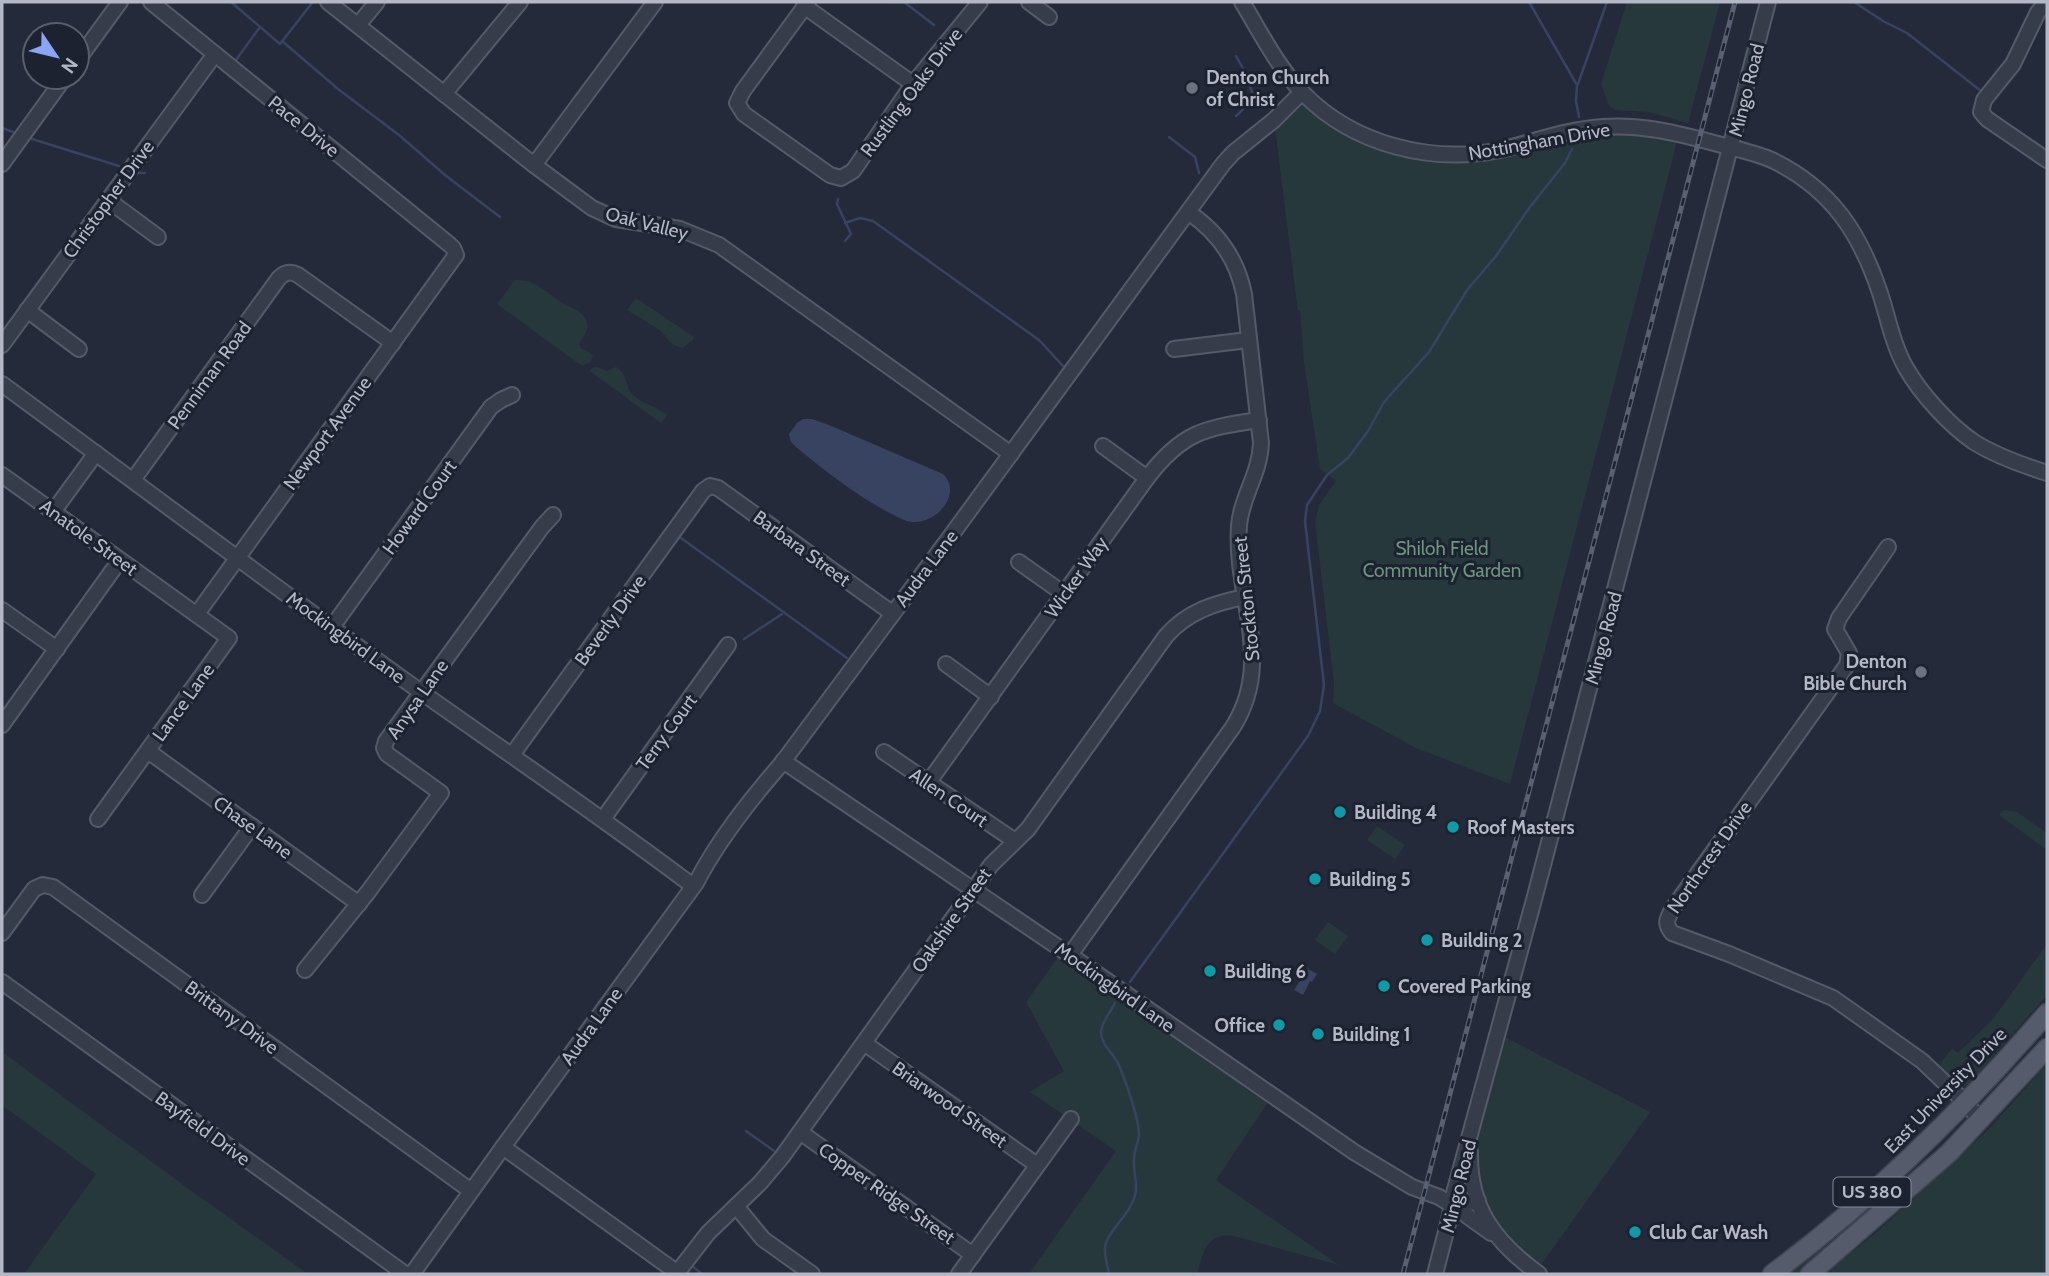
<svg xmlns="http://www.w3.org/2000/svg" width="2049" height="1276" viewBox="0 0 2049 1276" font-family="Cabin,sans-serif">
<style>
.green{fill:#27383d}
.water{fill:#384361}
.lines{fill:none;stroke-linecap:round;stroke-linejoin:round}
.stream{stroke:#384361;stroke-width:2.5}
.minor-casing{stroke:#555a69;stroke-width:18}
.major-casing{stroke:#404654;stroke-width:21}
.minor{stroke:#373c4b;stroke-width:14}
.major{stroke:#555b6b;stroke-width:18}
.rail-casing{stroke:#596072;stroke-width:5}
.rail{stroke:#1d2230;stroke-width:2.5;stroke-dasharray:8;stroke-linecap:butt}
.worship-dot{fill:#6b7280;stroke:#1d2230;stroke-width:2.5}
.culture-dot{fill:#0f9aa8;stroke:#1d2230;stroke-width:2.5}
.labels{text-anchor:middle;stroke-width:6;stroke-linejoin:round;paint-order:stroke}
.shield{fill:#1d2230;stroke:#868a99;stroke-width:2}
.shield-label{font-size:18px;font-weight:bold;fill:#b3b7c6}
.poi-label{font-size:19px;font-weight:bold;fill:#b3b7c6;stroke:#1d2230;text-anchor:start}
.street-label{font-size:19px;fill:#b3b7c6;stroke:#1d2230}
.park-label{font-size:19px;fill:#6b967b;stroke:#1d2230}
</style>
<rect width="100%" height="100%" fill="#242a3a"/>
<g class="green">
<path d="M 1627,2 L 1720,2 L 1688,123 L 1650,112 L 1615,110 L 1609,106 L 1601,84 Z"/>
<path d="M 1302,92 L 1344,125 L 1447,155 L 1585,129 L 1679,134 L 1510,784 L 1416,748 L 1333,703 L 1334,683 L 1315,522 L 1319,505 L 1336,481 L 1320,469 L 1304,362 L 1300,311 L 1298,311 L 1274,120 Z"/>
<path d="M 515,280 C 534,279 546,292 561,302 C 570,308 585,311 587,323 C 589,331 583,337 579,344 L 581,348 L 591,353 L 593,357 L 590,362 L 582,366 L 497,304 Z"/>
<path d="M 636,298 L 694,337 L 692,341 L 682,348 L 672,344 L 660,330 L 627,310 Z"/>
<path d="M 597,367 L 607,371 L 616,367 C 628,374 624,386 633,395 C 643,405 657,406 667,415 L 661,423 L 590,371 L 592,368 Z"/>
<path d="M 2003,810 L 2017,812 L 2047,833 L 2047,850 L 1999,815 Z"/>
<path d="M 1377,826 L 1405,845 L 1395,859 L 1367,840 Z"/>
<path d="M 1328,922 L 1348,936 L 1335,954 L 1315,940 Z"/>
<path d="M 2047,944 L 2047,995 L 1969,1084 C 1957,1090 1948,1077 1941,1069 L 1941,1062 L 1952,1049 L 1958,1053 L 1993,1019 Z"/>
<path d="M 1063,950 L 1272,1096 L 1216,1180 L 1339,1265 L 1234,1236 C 1206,1232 1203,1253 1197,1274 L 1029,1274 L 1116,1151 L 1030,1092 L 1064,1071 L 1026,1002 Z"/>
<path d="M 1497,1033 L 1650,1112 L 1536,1272 L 1501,1242 L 1470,1162 Z"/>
<path d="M 2,1052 L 197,1195 L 308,1274 L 24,1274 L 96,1174 L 2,1105 Z"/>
<path d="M 2047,1064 L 2047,1274 L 1772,1274 L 1815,1240 L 1843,1259 L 1877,1232 L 1990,1128 Z"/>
</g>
<g class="water">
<path d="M 803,419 L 812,419 L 829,425 L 943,474 C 965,495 931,531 904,520 C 866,503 827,473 795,446 L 791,442 L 789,434 L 797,423 Z"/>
<path d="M 1308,969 L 1317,974 L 1312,982 L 1310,981 L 1303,995 L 1294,990 Z"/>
</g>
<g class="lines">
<g class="stream">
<path d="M 231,2 L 280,44 L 312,3"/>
<path d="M 888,2 L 889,2"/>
<path d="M 904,2 L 934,25"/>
<path d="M 1529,2 L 1577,85 L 1576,101 L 1579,117"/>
<path d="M 1854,2 L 1883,21 L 1907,33 L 1981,91"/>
<path d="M 282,41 L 338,89 L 399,135 L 445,175 L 500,217"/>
<path d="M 1236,56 L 1245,72 L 1253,95"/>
<path d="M 233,64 L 260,27"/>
<path d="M 1578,84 L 1607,2"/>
<path d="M 1236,116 C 1246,109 1248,97 1260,92"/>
<path d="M 2,128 L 13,132"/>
<path d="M 1169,137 L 1195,157 L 1199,173"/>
<path d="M 32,139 L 119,166"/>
<path d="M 140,173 L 145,173"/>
<path d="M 838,199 L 837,204 L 851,234 L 845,241"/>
<path d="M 845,223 L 860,218 L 873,221 L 1039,340 L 1063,366"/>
<path d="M 681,538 L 847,658"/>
<path d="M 744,639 L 782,614"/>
<path d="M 1130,982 L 1308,736 L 1320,711 L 1324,685 L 1305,521 L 1307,505 L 1327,475 L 1348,458 L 1368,431 L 1384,402 L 1429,352 L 1467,290 L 1496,256 L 1530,207 L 1565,163 L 1572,149"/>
<path d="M 746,1131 L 777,1153"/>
<path d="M 691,1265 L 702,1274"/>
<path d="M 1109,1274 C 1108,1266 1104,1256 1105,1248 C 1106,1231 1132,1215 1136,1191 C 1137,1181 1133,1170 1134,1159 C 1134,1150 1139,1142 1139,1133 C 1138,1114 1126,1083 1119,1065 C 1114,1054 1101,1045 1101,1032 C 1102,1021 1110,1013 1115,1003"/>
</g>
<defs>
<g id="minor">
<path d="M 151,2 L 450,245 L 453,248 L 456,255 L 197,614"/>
<path d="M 328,2 L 534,165 L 592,208 L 616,219 L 680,229 L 719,245 L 1011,454"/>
<path d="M 808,2 L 743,91 L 737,103 L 744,114 L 830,175 L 841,178 L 853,171 L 913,84 L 980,2"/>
<path d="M 1029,2 L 1049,17"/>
<path d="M 1242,2 C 1261,33 1278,68 1304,94 C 1354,145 1432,164 1500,150 C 1534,142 1568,129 1603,127 C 1643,124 1680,134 1718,144 C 1736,149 1757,153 1774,161 C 1832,190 1860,233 1880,293 C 1888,318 1893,345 1906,368 C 1921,394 1949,425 1974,442 C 1996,456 2022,465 2047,473"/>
<path d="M 2047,2 L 2038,12 L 2013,64 L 1984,100 L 1981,112 L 1987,119 L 2047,160"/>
<path d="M 804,6 L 913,84"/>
<path d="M 358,25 L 377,2"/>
<path d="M 77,61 L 120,2"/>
<path d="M 444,94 L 520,2"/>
<path d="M 2,164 L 65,77"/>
<path d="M 534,165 L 655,2"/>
<path d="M 108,200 L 158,237"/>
<path d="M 27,310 L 79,349"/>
<path d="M 2,345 L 215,54"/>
<path d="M 1174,349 L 1248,340"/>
<path d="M 2,384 C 142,487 280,591 421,692 C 512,756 604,819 693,886"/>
<path d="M 1103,446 L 1147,478"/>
<path d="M 2,475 L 229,638 L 98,819"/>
<path d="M 133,480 L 279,278 C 285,272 290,271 298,275 L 393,343"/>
<path d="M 53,512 L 96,453"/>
<path d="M 1888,547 L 1839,618 L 1835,629 L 1849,653 L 1847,665 L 1673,908 C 1667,919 1664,923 1672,933 L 1729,954 L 1833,998 L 1922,1061 L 1965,1102 L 1981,1121"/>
<path d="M 1019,562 L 1064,594"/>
<path d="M 2,610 L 57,649"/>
<path d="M 332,627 L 491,407 L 501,400 L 512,395"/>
<path d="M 946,664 L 991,697"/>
<path d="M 2,725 L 120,560"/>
<path d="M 148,751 L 359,904"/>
<path d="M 884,752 L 1015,841"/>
<path d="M 512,755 L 703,491 L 710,486 L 718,488 L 892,613"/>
<path d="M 783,761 L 1077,960 L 1354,1152 L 1412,1187 L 1439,1197 L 1452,1205 L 1466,1204 L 1478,1201"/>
<path d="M 928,783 L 1147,478 C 1182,432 1204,428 1259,420"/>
<path d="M 603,819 L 728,645"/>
<path d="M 202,895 L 252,826"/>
<path d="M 2,933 L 34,889 L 43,885 L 53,887 L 471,1191"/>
<path d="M 1070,955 L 1233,727 C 1275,660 1234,597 1239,526 C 1241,497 1260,474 1261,443 L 1244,294 C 1237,259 1218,232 1188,212"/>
<path d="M 305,970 L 368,892 L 441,793 L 387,754 L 384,748 L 386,741 L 542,527 L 553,515"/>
<path d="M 2,982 L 405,1274"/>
<path d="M 864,1043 L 1037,1165"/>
<path d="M 800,1132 L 973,1255"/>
<path d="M 503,1147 L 679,1274"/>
<path d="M 1470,1152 C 1469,1209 1496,1243 1539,1274"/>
<path d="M 1452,1205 L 1491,1233"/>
<path d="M 736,1206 L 763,1239 L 812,1274"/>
<path d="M 677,1273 L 708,1233 L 760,1183 L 782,1157 L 991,865 L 1028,829 L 1166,636 C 1187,612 1214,603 1245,597"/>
<path d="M 412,1274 L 503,1147 L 696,883 C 718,840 750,800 782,763 L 958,526 L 1223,164 L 1233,153 L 1274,120 L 1302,92"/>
<path d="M 959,1274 L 1071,1119"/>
<path d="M 1435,1274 L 1449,1220 L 1454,1193 L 1535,896 L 1768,2"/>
</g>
<g id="major">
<path d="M 1772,1274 C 1873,1199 1965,1108 2047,1013"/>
<path d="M 1810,1274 L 1949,1153 L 2047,1048"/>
</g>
</defs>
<use href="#minor" class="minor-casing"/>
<use href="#major" class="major-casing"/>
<use href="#minor" class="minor"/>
<use href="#major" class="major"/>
<defs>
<path id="rail" d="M 1403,1274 L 1735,2"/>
</defs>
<use href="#rail" class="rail-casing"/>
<use href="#rail" class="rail"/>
</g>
<g class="worship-dot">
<circle cx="1192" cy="88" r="7"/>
<circle cx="1921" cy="672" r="7"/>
</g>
<g class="culture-dot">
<circle cx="1340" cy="812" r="7"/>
<circle cx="1453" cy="827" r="7"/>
<circle cx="1315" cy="879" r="7"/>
<circle cx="1427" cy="940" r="7"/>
<circle cx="1210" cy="971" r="7"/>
<circle cx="1384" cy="986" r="7"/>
<circle cx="1279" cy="1025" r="7"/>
<circle cx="1318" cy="1034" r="7"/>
<circle cx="1635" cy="1232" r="7"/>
</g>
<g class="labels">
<rect class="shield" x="1833.5" y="1177.5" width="77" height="29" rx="5"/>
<g class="shield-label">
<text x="1872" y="1198">US 380</text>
</g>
<g class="poi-label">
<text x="1206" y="84">Denton Church<tspan x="1206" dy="22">of Christ</tspan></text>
<text x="1907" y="668" text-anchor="end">Denton<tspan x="1907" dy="22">Bible Church</tspan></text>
<text x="1354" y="819">Building 4</text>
<text x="1467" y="834">Roof Masters</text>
<text x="1329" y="886">Building 5</text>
<text x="1441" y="947">Building 2</text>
<text x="1224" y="978">Building 6</text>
<text x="1398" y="993">Covered Parking</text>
<text x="1265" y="1032" text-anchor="end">Office</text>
<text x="1332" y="1041">Building 1</text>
<text x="1649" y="1239">Club Car Wash</text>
</g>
<g class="street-label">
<text transform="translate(1746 90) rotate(-76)" y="7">Mingo Road</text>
<text transform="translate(911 92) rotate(-53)" y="7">Rustling Oaks Drive</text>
<text transform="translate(304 126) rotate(39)" y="7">Pace Drive</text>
<text transform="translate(1539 141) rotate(-10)" y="7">Nottingham Drive</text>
<text transform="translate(108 199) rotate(-54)" y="7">Christopher Drive</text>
<text transform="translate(647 223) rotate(14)" y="7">Oak Valley</text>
<text transform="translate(209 375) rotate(-54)" y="7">Penniman Road</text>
<text transform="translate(327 433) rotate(-54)" y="7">Newport Avenue</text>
<text transform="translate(419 507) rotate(-54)" y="7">Howard Court</text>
<text transform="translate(89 537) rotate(36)" y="7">Anatole Street</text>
<text transform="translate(802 548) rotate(36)" y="7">Barbara Street</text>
<text transform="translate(926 568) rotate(-53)" y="7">Audra Lane</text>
<text transform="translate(1076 577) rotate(-55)" y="7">Wicker Way</text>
<text transform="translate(1246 599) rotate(-96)" y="7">Stockton Street</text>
<text transform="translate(610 620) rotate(-54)" y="7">Beverly Drive</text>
<text transform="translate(346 637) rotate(36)" y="7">Mockingbird Lane</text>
<text transform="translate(1603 638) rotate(-75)" y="7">Mingo Road</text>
<text transform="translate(417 699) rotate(-55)" y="7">Anysa Lane</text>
<text transform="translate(183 702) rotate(-54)" y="7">Lance Lane</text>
<text transform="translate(666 732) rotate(-54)" y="7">Terry Court</text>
<text transform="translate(949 797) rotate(34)" y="7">Allen Court</text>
<text transform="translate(253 827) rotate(36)" y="7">Chase Lane</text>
<text transform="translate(1709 857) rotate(-55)" y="7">Northcrest Drive</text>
<text transform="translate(951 920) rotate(-55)" y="7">Oakshire Street</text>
<text transform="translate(1115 987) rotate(35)" y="7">Mockingbird Lane</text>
<text transform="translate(232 1017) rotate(36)" y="7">Brittany Drive</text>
<text transform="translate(591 1026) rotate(-54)" y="7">Audra Lane</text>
<text transform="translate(1945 1090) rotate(-46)" y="7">East University Drive</text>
<text transform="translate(950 1104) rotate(35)" y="7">Briarwood Street</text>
<text transform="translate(203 1128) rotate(36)" y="7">Bayfield Drive</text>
<text transform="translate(1458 1186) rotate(-76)" y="7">Mingo Road</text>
<text transform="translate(887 1193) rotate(35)" y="7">Copper Ridge Street</text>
</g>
<g class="park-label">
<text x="1442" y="555">Shiloh Field<tspan x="1442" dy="22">Community Garden</tspan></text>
</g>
</g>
<rect width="2049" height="1276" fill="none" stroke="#b3b7c6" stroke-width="7"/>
<g transform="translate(56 56) rotate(125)"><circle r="33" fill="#1d2230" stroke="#595e6c" stroke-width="2"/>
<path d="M0-5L12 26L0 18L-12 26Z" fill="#8ba4f3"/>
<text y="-10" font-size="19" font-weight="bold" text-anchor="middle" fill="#b3b7c6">N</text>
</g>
</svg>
